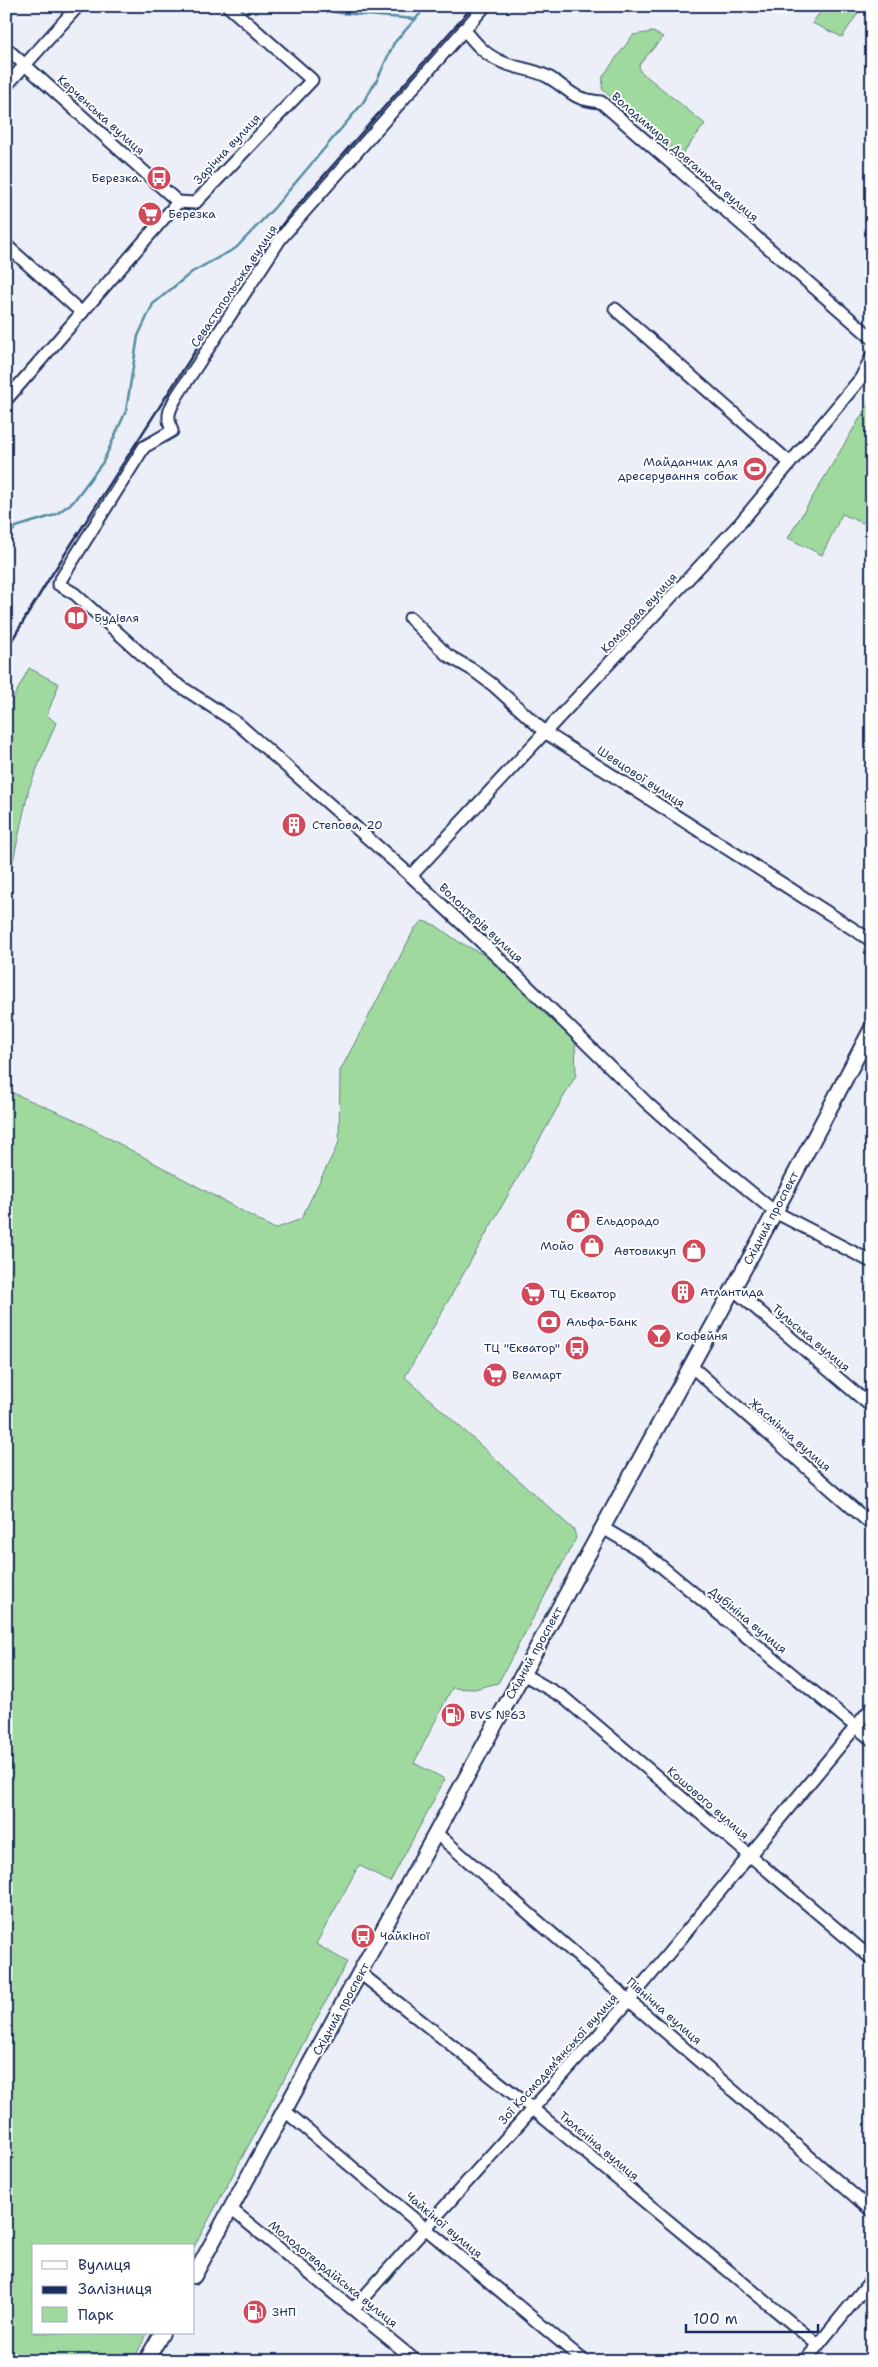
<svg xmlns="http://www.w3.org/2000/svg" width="878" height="2367" viewBox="0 0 878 2367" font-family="'Shantell Sans',sans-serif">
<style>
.green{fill:#a0d99e;stroke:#5e847e}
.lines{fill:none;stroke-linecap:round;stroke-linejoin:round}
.stream{stroke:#538ba2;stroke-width:2.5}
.minor-casing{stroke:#1b2f5e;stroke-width:15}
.major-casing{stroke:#1b2f5e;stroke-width:18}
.minor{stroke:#fff;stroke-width:11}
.major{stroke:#fff;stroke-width:14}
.rail{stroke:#1b2f5e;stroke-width:2.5}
.labels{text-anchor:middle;stroke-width:4;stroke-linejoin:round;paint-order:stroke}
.street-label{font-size:12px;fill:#1b2f5e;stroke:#fff}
.poi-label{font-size:12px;fill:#1b2f5e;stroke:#fff;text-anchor:start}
</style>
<rect width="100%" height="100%" fill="#edeff8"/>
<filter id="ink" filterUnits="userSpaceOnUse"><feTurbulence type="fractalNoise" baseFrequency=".02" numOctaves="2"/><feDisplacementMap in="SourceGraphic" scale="10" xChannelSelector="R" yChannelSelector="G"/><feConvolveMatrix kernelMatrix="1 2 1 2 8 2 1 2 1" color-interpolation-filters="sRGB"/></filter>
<g filter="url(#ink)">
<g class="green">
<path d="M 825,6 L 863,6 L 842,37 L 812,23 Z"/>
<path d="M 653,32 L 663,37 L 639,65 L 640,71 L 705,124 L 679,158 L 602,89 L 603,76 L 633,35 Z"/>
<path d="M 872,398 L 872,505 L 863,523 L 842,514 L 822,555 L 788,538 Z"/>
<path d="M 29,668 L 59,684 L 47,715 L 56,723 L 29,788 L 10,875 L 6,879 L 6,712 Z"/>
<path d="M 423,921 L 435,925 L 459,942 L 492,959 L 575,1041 L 576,1075 L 405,1377 L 574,1530 L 576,1538 L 498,1683 L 474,1689 L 452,1688 L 414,1763 L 445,1779 L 390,1882 L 359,1865 L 316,1944 L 347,1962 L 194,2247 L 34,2246 L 34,2333 L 147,2333 L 133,2361 L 6,2361 L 6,1090 L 76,1120 L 275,1229 L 301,1219 L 339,1142 L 340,1071 L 415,928 Z"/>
</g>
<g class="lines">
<g class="stream">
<path d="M 314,6 L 340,13 L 416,19"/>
<path d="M 6,539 L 16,527 L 55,515 L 73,502 L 103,462 L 126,411 L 138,336 L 153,304 L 192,272 L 236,248 L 274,208 L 362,104 L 377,80 L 394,43 L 427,6"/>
</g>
<defs>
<g id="minor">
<path d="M 485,6 L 281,238 L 177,396 C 169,410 166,416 172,431 L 144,447 L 58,584 L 75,594 L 169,679 L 237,723 L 411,876 L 508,967 L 647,1103 L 707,1156 L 775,1212 L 872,1262"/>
<path d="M 464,29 C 475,43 485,55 502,62 C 517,69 535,69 550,78 C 573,92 571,99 601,102 L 872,338"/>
<path d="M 6,48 L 178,202"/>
<path d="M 6,86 L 78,6"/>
<path d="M 178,202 L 195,203 L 312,80 L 228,6"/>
<path d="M 6,245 L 82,313"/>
<path d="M 615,309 L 790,463"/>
<path d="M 6,400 L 178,202"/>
<path d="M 410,618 L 447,655 L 473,670 L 493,685 L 546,733 L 872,941"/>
<path d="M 411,876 L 741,522 L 861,378 L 872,356"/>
<path d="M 733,1289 L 872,1407"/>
<path d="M 691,1366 L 872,1525"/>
<path d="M 603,1528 L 645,1553 L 872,1740"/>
<path d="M 523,1674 L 563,1697 L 872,1959"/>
<path d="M 436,1833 L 872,2211"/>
<path d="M 360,1973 L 533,2109 L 818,2345"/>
<path d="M 285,2111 L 584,2361"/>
<path d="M 231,2209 L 416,2361"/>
<path d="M 354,2308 L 630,2000 L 872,1707"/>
<path d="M 805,2361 L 872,2279"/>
</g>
<g id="major">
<path d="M 194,2276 L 775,1212 L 872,1028"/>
<path d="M 146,2361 L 162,2333"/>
</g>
</defs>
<use href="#minor" class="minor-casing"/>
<use href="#major" class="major-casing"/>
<use href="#minor" class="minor"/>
<use href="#major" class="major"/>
<path class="rail" d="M 6,650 L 49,579 L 244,275 L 291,213 L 473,6"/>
</g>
</g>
<defs>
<symbol id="bus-disc" viewBox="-11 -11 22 22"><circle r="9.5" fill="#d1495b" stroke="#fff"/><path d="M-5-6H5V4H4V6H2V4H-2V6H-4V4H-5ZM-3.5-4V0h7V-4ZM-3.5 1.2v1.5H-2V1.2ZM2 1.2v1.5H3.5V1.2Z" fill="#fff"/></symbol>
<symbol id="supermarket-disc" viewBox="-11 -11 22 22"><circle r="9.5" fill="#d1495b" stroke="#fff"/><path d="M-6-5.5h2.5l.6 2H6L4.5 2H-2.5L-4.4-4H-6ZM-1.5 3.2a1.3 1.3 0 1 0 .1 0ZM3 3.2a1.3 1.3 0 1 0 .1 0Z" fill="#fff"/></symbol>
<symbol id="stadium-disc" viewBox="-11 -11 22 22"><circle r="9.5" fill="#d1495b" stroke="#fff"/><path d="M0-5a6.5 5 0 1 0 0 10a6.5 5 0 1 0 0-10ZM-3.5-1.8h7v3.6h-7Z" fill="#fff"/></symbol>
<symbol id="library-disc" viewBox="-11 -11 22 22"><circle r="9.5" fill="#d1495b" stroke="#fff"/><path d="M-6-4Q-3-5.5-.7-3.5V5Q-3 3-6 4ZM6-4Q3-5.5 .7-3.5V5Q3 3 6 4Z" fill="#fff"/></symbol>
<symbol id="building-disc" viewBox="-11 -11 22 22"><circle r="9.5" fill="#d1495b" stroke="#fff"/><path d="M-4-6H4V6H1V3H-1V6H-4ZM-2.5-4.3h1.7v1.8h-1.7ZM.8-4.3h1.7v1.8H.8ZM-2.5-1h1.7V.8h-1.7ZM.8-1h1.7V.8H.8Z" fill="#fff"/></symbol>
<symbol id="shop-disc" viewBox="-11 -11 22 22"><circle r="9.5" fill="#d1495b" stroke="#fff"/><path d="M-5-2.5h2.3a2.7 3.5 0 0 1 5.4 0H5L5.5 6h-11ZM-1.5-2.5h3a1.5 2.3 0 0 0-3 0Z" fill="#fff"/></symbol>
<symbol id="bank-disc" viewBox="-11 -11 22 22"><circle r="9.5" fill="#d1495b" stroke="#fff"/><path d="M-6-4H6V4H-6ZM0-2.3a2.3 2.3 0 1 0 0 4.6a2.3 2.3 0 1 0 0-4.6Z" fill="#fff"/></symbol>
<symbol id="bar-disc" viewBox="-11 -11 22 22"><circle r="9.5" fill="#d1495b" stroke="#fff"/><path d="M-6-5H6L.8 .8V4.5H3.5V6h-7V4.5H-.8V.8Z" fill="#fff"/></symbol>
<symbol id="fuel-disc" viewBox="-11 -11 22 22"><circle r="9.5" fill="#d1495b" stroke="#fff"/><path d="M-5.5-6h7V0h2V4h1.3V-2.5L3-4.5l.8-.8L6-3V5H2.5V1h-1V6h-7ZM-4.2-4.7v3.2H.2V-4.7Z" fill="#fff"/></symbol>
</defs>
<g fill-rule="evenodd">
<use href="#bus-disc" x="145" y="164" width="28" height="28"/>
<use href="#supermarket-disc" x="136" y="200" width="28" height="28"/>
<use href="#stadium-disc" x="741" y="455" width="28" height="28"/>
<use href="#library-disc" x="62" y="604" width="28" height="28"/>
<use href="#building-disc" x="280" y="811" width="28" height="28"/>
<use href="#shop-disc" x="564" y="1207" width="28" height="28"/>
<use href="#shop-disc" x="578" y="1232" width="28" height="28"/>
<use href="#shop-disc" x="680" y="1237" width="28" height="28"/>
<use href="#building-disc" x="669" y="1278" width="28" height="28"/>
<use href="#supermarket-disc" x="519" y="1280" width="28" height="28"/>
<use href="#bank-disc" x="535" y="1308" width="28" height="28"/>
<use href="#bar-disc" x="645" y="1322" width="28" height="28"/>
<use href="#bus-disc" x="563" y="1334" width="28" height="28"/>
<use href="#supermarket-disc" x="481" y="1361" width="28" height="28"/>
<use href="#fuel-disc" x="439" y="1701" width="28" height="28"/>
<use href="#bus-disc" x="349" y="1922" width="28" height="28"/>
<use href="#fuel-disc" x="241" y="2298" width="28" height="28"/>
</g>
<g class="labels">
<g class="street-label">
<text transform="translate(101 115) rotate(42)" y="4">Керченська вулиця</text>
<text transform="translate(227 149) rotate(-47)" y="4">Зарічна вулиця</text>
<text transform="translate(685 157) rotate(41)" y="4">Володимира Довганюка вулиця</text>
<text transform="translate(234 286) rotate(-56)" y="4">Севастопольська вулиця</text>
<text transform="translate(639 613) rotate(-47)" y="4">Комарова вулиця</text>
<text transform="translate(641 777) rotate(33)" y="4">Шевцової вулиця</text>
<text transform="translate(481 923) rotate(43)" y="4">Волонтерів вулиця</text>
<text transform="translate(771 1218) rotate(-62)" y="4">Східний проспект</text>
<text transform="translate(811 1338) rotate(40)" y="4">Тульська вулиця</text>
<text transform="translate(790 1435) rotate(41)" y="4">Жасмінна вулиця</text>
<text transform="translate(748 1620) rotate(40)" y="4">Дубініна вулиця</text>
<text transform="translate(534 1653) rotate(-61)" y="4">Східний проспект</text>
<text transform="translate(708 1803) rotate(41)" y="4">Кошового вулиця</text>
<text transform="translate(341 2009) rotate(-61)" y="4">Східний проспект</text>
<text transform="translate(664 2011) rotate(41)" y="4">Північна вулиця</text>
<text transform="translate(558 2059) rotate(-48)" y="4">Зої Космодем’янської вулиця</text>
<text transform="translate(599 2146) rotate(40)" y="4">Тюлєніна вулиця</text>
<text transform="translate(444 2225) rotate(40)" y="4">Чайкіної вулиця</text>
<text transform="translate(333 2274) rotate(39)" y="4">Молодогвардійська вулиця</text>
</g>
<g class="poi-label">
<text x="142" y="182" text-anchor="end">Березка.</text>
<text x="168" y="218">Березка</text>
<text x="738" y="466" text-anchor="end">Майданчик для<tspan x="738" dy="14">дресерування собак</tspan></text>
<text x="94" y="622">Будівля</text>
<text x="312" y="829">Степова, 20</text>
<text x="596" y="1225">Ельдорадо</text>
<text x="574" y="1250" text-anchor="end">Мойо</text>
<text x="676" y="1255" text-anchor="end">Автовикуп</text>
<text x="700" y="1296">Атлантида</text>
<text x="550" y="1298">ТЦ Екватор</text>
<text x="566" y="1326">Альфа-Банк</text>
<text x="676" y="1340">Кофейня</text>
<text x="560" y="1352" text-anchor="end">ТЦ "Екватор"</text>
<text x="512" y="1379">Велмарт</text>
<text x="470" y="1719">BVS №63</text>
<text x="380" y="1940">Чайкіної</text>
<text x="272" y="2316">ЗНП</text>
</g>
</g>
<rect width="878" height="2367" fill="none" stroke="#fff" stroke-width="25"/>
<rect x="12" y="12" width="853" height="2342" fill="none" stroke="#1b2f5e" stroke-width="2" filter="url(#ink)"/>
<rect x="32" y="2244" width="162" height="90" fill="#ffffff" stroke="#a4acbf"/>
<rect x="42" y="2261" width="25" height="8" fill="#ffffff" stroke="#a4acbf"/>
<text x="78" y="2270" font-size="15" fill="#1b2f5e">Вулиця</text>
<rect x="42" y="2286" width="25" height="8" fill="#1b2f5e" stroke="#a4acbf"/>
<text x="78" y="2294" font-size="15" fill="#1b2f5e">Залізниця</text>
<rect x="42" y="2307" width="25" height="15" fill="#a0d99e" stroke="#a4acbf"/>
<text x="78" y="2320" font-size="15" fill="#1b2f5e">Парк</text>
<path d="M686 2324v8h132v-8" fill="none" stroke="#1b2f5e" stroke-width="2.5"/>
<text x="693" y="2324" font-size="15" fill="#1b2f5e" stroke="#ffffff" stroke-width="4" paint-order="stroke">100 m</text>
</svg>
